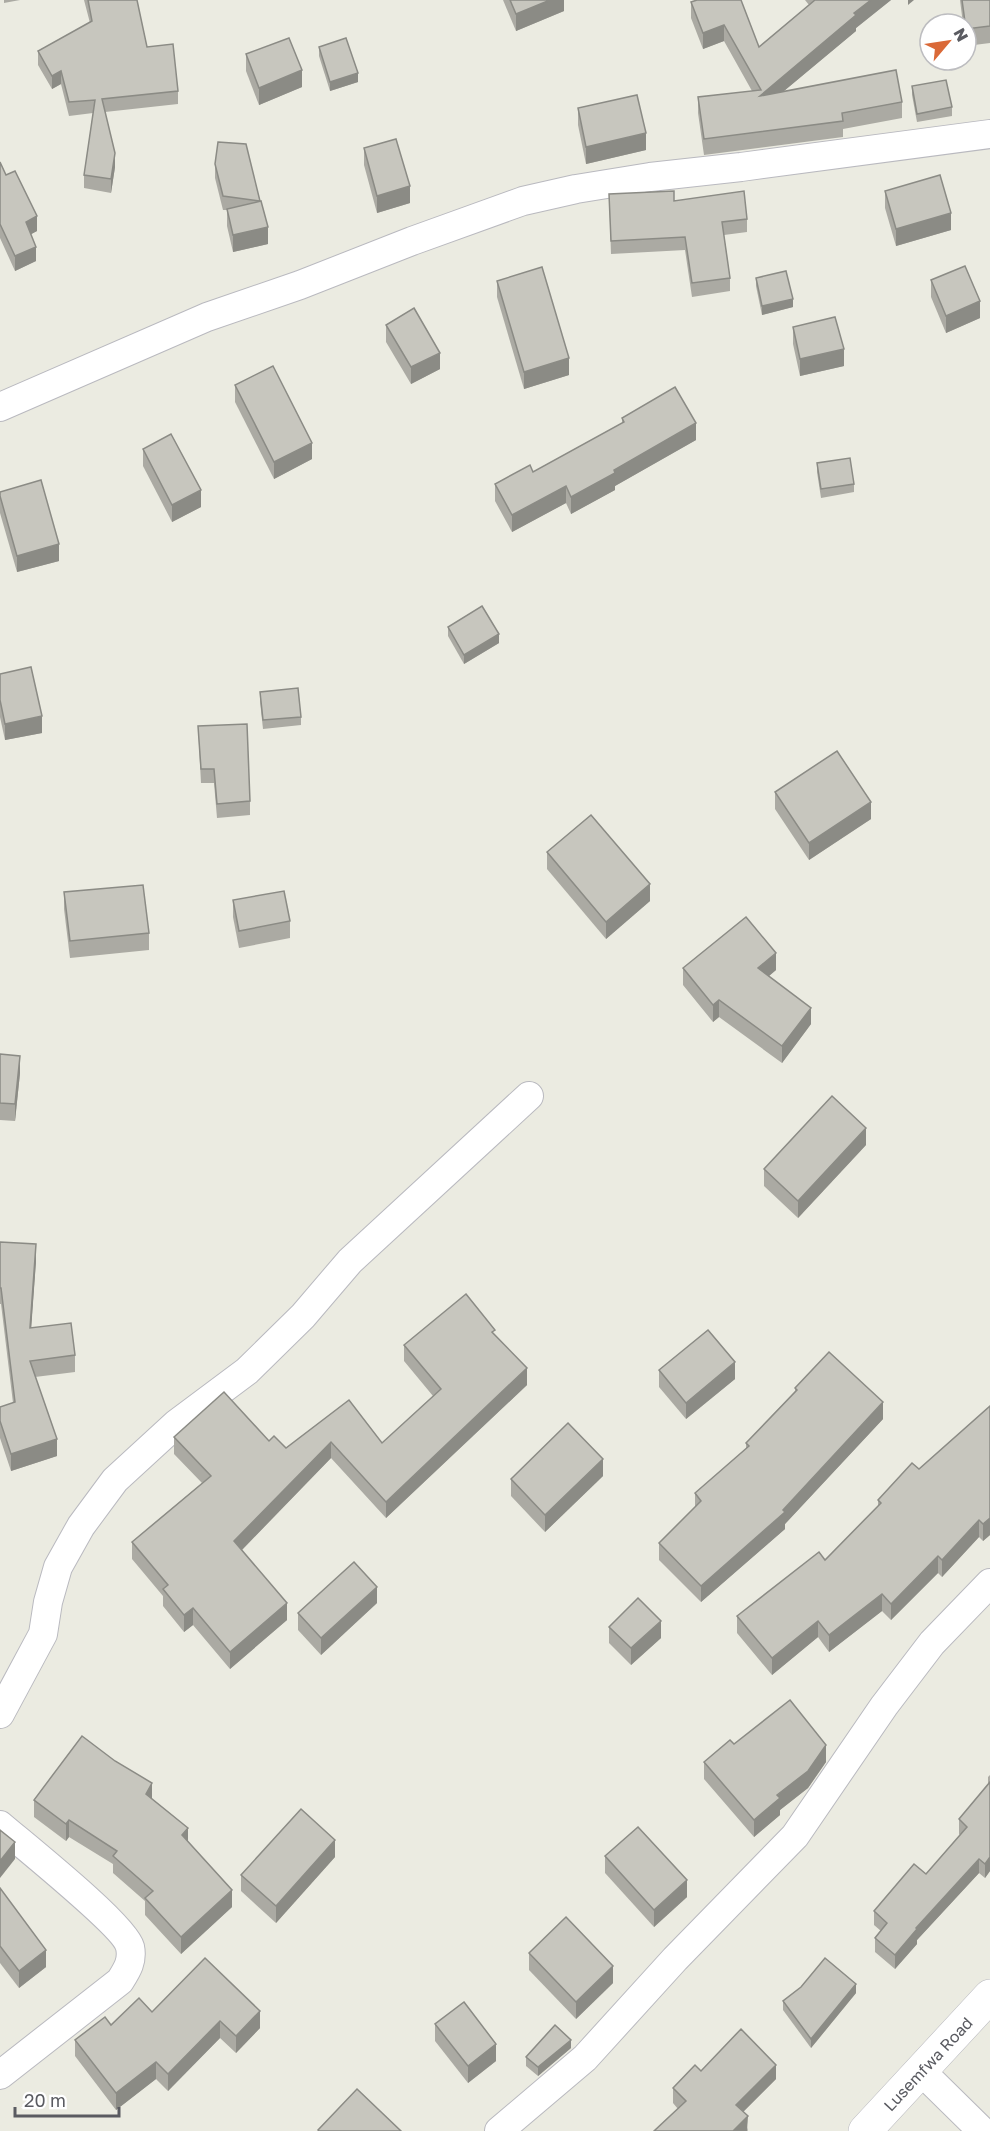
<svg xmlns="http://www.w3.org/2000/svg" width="990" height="2131" viewBox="0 0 990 2131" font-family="'Golos Text',sans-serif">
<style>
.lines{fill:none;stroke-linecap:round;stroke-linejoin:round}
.minor-casing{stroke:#b9b9bf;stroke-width:30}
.tertiary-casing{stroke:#b9b9bf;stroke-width:34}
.minor{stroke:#fff;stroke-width:28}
.tertiary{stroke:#fff;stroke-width:33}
.wall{fill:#abaaa3}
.shaded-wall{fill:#8b8b85}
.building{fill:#c7c6be;stroke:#8b8b85;stroke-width:1.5}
.labels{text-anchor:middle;stroke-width:5;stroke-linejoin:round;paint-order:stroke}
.street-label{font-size:16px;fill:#5a5b61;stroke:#fff}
</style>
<rect width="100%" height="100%" fill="#ebebe1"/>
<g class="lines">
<defs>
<g id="minor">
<path d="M 0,407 L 207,317 L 300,285 L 412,241 L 523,201 L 576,189 L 650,177 L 741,167 L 990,134"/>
<path d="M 0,1714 L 43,1634 L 48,1602 L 58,1567 L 81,1526 L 115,1480 L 176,1424 L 247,1371 L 303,1316 L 350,1261 L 529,1096"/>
<path d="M 0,1825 C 22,1844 125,1926 130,1947 C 133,1961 127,1970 120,1981 L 0,2075"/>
<path d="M 921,2071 L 982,2131"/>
<path d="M 499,2131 L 585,2058 L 675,1959 L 795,1836 L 884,1706 L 932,1643 L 990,1583"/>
</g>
<path id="tertiary" d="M 865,2131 L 990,1996"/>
</defs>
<use href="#minor" class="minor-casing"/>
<use href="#tertiary" class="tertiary-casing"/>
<use href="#minor" class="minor"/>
<use href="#tertiary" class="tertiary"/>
</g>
<g class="wall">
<path d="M 4,0 L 20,0 L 4,3 Z"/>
<path d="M 84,0 L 137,0 L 147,47 L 178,91 L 178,104 L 105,112 L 115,167 L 111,193 L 84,188 L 84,175 L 93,113 L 69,116 L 61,84 L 52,89 L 38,65 L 38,51 L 90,23 Z"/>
<path d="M 503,0 L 564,0 L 564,11 L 516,31 Z"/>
<path d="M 805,0 L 891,0 L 856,28 L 856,31 L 784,91 L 902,102 L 902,118 L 843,129 L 843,137 L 704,155 L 698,113 L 698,97 L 752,91 L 724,41 L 703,49 L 691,18 L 691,2 L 759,47 L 809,5 Z"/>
<path d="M 960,0 L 990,0 L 990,43 L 966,46 L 966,24 L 963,24 Z"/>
<path d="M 319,47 L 358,82 L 330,91 L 319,56 Z"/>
<path d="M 246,54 L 302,87 L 259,105 L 246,71 Z"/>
<path d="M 912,86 L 952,107 L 952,116 L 917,122 L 912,95 Z"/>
<path d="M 578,108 L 646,150 L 586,164 L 578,125 Z"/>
<path d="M 364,148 L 410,203 L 377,213 L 364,165 Z"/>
<path d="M 0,162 L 6,175 L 37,231 L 31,234 L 36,261 L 15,271 L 0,238 Z"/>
<path d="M 215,164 L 260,202 L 268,244 L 233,252 L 227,226 L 227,210 L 223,210 L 215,178 Z"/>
<path d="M 885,191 L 951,230 L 896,246 L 885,208 Z"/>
<path d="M 609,194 L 674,201 L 747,219 L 747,232 L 724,235 L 730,278 L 730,291 L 692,297 L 685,250 L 611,254 Z"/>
<path d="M 756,278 L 793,307 L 762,315 L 756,286 Z"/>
<path d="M 931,280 L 980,318 L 946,333 L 931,297 Z"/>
<path d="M 497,281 L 569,375 L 524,389 L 497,297 Z"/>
<path d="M 386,325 L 440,369 L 411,384 L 386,342 Z"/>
<path d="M 793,327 L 844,366 L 800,376 L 793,344 Z"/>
<path d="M 235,385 L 312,459 L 274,479 L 235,402 Z"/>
<path d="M 622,418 L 696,440 L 615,486 L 615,490 L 571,514 L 566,503 L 512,532 L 495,501 L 495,484 L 533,472 L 622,423 Z"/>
<path d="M 143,449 L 201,507 L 172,522 L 143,466 Z"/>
<path d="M 817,463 L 854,484 L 854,492 L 821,498 L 817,472 Z"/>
<path d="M 0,492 L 59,561 L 17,572 L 0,513 Z"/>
<path d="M 448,627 L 499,643 L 464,664 L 448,636 Z"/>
<path d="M 0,674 L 42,733 L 5,740 L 0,717 Z"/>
<path d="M 260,692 L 301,717 L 301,725 L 263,729 L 260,701 Z"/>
<path d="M 198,726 L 250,801 L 250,815 L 217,818 L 214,783 L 201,783 Z"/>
<path d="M 775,792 L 871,819 L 809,860 L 775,809 Z"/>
<path d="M 547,852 L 650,901 L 606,939 L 547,869 Z"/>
<path d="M 64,892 L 149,933 L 149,950 L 70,958 L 64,909 Z"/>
<path d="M 233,900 L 290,921 L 290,938 L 239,948 L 233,917 Z"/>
<path d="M 683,968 L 776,970 L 769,976 L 811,1024 L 782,1063 L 719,1017 L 713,1022 L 683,985 Z"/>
<path d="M 0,1054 L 20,1073 L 15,1121 L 0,1120 Z"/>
<path d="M 866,1145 L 798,1218 L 764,1186 L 764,1169 Z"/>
<path d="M 0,1242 L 36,1261 L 31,1328 L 75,1355 L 75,1372 L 35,1377 L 57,1456 L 11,1471 L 0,1438 L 0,1407 L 13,1403 L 1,1304 L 0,1304 Z"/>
<path d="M 495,1335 L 527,1385 L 386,1518 L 331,1458 L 242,1550 L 287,1620 L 230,1669 L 193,1625 L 184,1632 L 163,1606 L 163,1596 L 132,1559 L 132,1542 L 202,1483 L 174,1454 L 174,1437 L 269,1441 L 286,1448 L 349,1400 L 382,1443 L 433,1396 L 404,1361 L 404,1345 Z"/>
<path d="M 659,1370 L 735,1379 L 686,1419 L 659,1387 Z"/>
<path d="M 795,1388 L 883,1419 L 785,1524 L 785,1529 L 701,1602 L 659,1560 L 659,1543 L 695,1508 L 695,1493 L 746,1449 L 746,1443 L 795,1391 Z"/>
<path d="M 990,1406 L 990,1535 L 983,1541 L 979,1537 L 942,1577 L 938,1573 L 891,1620 L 882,1611 L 829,1652 L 818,1637 L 772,1675 L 737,1633 L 737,1616 L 825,1560 L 878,1506 L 878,1500 L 919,1469 Z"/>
<path d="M 603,1476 L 545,1532 L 511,1496 L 511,1479 Z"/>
<path d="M 377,1603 L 321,1655 L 298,1630 L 298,1613 Z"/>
<path d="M 609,1627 L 661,1638 L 631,1665 L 609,1643 Z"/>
<path d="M 734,1744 L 826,1762 L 808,1788 L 780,1810 L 780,1815 L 754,1837 L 704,1779 L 704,1762 Z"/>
<path d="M 990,1775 L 990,1871 L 985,1878 L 979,1873 L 917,1940 L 917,1944 L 895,1969 L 875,1952 L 875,1938 L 881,1931 L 874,1925 L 874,1911 L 926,1874 L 960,1835 L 959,1834 L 959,1819 L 988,1784 L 988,1777 Z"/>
<path d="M 152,1799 L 188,1842 L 232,1907 L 181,1954 L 145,1915 L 145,1901 L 113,1873 L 113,1864 L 69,1837 L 66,1841 L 34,1817 L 34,1800 Z"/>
<path d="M 605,1856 L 687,1897 L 654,1927 L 605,1873 Z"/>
<path d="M 335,1857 L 276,1923 L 241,1891 L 241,1875 Z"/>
<path d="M 0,1888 L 46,1967 L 19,1988 L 0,1963 Z"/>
<path d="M 529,1953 L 613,1983 L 576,2019 L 529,1970 Z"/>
<path d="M 856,1993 L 811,2048 L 783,2010 L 783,2001 Z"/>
<path d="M 152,2012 L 260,2028 L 236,2053 L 220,2038 L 168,2091 L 156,2079 L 116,2110 L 75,2056 L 75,2040 L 111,2025 Z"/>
<path d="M 435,2024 L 496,2061 L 468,2083 L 435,2041 Z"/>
<path d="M 571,2048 L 538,2076 L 526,2066 L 526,2057 Z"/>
<path d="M 701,2071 L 776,2079 L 743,2112 L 748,2131 L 678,2109 L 673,2103 L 673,2088 Z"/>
</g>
<g class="shaded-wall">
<path d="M 550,0 L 564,0 L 564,11 L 516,31 L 516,14 Z"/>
<path d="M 871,0 L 891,0 L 856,28 L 856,31 L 760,111 L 760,96 L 854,13 Z"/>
<path d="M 908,0 L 914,0 L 908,5 Z"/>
<path d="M 724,25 L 724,41 L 703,49 L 703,33 Z"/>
<path d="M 302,70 L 302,87 L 259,105 L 259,88 Z"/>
<path d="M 61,71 L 61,84 L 52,89 L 52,76 Z"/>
<path d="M 358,73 L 358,82 L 330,91 L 330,82 Z"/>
<path d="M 646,133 L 646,150 L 586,164 L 586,147 Z"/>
<path d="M 115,153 L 115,167 L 111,193 L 111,179 Z"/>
<path d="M 410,186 L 410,203 L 377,213 L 377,196 Z"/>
<path d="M 951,213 L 951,230 L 896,246 L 896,229 Z"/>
<path d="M 37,216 L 37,231 L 26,237 L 26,222 Z"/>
<path d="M 268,227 L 268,244 L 233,252 L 233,235 Z"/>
<path d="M 36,247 L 36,261 L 15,271 L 15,256 Z"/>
<path d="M 793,299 L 793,307 L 762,315 L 762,306 Z"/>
<path d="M 980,301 L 980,318 L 946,333 L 946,316 Z"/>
<path d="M 844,349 L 844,366 L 800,376 L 800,359 Z"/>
<path d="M 440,353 L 440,369 L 411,384 L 411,367 Z"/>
<path d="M 569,358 L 569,375 L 524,389 L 524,372 Z"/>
<path d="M 696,423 L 696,440 L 615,486 L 615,490 L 571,514 L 571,497 L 614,470 Z"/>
<path d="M 312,443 L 312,459 L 274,479 L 274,462 Z"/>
<path d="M 566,486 L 566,503 L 512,532 L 512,515 Z"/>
<path d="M 201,490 L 201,507 L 172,522 L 172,505 Z"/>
<path d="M 59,544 L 59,561 L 17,572 L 17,556 Z"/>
<path d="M 499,634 L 499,643 L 464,664 L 464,655 Z"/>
<path d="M 42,716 L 42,733 L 5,740 L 5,724 Z"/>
<path d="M 871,802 L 871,819 L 809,860 L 809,843 Z"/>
<path d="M 650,884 L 650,901 L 606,939 L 606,922 Z"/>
<path d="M 776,953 L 776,970 L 758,985 L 758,968 Z"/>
<path d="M 719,1000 L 719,1017 L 713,1022 L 713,1005 Z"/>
<path d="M 811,1008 L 811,1024 L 782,1063 L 782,1046 Z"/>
<path d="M 20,1056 L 20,1073 L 15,1121 L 15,1104 Z"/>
<path d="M 866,1128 L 866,1145 L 798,1218 L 798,1201 Z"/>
<path d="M 36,1244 L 36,1261 L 30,1345 L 30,1328 Z"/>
<path d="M 735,1362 L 735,1379 L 686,1419 L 686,1403 Z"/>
<path d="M 527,1368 L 527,1385 L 386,1518 L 386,1502 Z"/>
<path d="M 883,1402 L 883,1419 L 785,1524 L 785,1529 L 701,1602 L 701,1586 L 783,1510 Z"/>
<path d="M 57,1439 L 57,1456 L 11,1471 L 11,1454 Z"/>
<path d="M 331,1442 L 331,1458 L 234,1558 L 234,1541 Z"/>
<path d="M 603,1459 L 603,1476 L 545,1532 L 545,1515 Z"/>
<path d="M 990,1518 L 990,1535 L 983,1541 L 983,1524 Z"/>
<path d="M 979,1520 L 979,1537 L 942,1577 L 942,1560 Z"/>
<path d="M 938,1556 L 938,1573 L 891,1620 L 891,1604 Z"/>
<path d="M 377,1587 L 377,1603 L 321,1655 L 321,1638 Z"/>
<path d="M 882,1594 L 882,1611 L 829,1652 L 829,1635 Z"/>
<path d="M 287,1603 L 287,1620 L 230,1669 L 230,1652 Z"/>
<path d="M 193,1608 L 193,1625 L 184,1632 L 184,1615 Z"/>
<path d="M 661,1621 L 661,1638 L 631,1665 L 631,1648 Z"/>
<path d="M 818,1621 L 818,1637 L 772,1675 L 772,1658 Z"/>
<path d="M 826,1745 L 826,1762 L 808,1788 L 780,1810 L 780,1815 L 754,1837 L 754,1820 Z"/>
<path d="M 152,1783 L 152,1800 L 146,1794 Z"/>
<path d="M 69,1820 L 69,1837 L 66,1841 L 66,1824 Z"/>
<path d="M 188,1828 L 188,1845 L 182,1835 Z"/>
<path d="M 335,1840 L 335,1857 L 276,1923 L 276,1906 Z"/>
<path d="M 15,1842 L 15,1859 L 0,1878 L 0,1861 Z"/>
<path d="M 990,1857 L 990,1871 L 985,1878 L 985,1864 Z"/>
<path d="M 979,1859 L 979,1873 L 917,1940 L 917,1944 L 895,1969 L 895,1955 L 916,1928 Z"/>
<path d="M 687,1880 L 687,1897 L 654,1927 L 654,1910 Z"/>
<path d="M 232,1890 L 232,1907 L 181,1954 L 181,1937 Z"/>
<path d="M 46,1950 L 46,1967 L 19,1988 L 19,1971 Z"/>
<path d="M 613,1966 L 613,1983 L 576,2019 L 576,2002 Z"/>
<path d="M 856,1984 L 856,1993 L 811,2048 L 811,2039 Z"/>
<path d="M 260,2011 L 260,2028 L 236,2053 L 236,2036 Z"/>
<path d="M 220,2021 L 220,2038 L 168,2091 L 168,2074 Z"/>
<path d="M 571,2040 L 571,2048 L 538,2076 L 538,2067 Z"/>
<path d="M 496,2044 L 496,2061 L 468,2083 L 468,2066 Z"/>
<path d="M 156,2062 L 156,2079 L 116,2110 L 116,2093 Z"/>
<path d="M 776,2065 L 776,2079 L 736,2119 L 736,2105 Z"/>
<path d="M 748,2116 L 747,2131 L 733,2131 Z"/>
</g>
<g class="building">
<path d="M 88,0 L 137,0 L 147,47 L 173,44 L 178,91 L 102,99 L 115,153 L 111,179 L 84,175 L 95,100 L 69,102 L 61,71 L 52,76 L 38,51 L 92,21 Z"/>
<path d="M 510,0 L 550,0 L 516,14 Z"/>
<path d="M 697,0 L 741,0 L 759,47 L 815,0 L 871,0 L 854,13 L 856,15 L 760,96 L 896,70 L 902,102 L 842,113 L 843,121 L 704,139 L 698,97 L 761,90 L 724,25 L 703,33 L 691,2 Z"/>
<path d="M 962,0 L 990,0 L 990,26 L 966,29 Z"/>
<path d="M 289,38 L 302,70 L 259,88 L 246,54 Z"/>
<path d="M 346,38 L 358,73 L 330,82 L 319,47 Z"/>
<path d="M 946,80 L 952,107 L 917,114 L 912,86 Z"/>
<path d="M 637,95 L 646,133 L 586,147 L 578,108 Z"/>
<path d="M 396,139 L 410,186 L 377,196 L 364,148 Z"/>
<path d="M 218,142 L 246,144 L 260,201 L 223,196 L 215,164 Z"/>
<path d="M 0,162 L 6,175 L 15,171 L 37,216 L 26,222 L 36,247 L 15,256 L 0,224 Z"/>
<path d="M 940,175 L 951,213 L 896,229 L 885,191 Z"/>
<path d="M 674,191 L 674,201 L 744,191 L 747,219 L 722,222 L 730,278 L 692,283 L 685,237 L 611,241 L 609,194 Z"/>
<path d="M 261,201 L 268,227 L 233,235 L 227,209 Z"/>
<path d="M 965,266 L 980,301 L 946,316 L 931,280 Z"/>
<path d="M 542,267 L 569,358 L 524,372 L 497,281 Z"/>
<path d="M 786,271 L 793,299 L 762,306 L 756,278 Z"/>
<path d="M 414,308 L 440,353 L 411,367 L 386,325 Z"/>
<path d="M 835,317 L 844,349 L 800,359 L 793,327 Z"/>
<path d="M 273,366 L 312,443 L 274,462 L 235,385 Z"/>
<path d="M 675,387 L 696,423 L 614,470 L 615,473 L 571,497 L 566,486 L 512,515 L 495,484 L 530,465 L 533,472 L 624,422 L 622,418 Z"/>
<path d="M 171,434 L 201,490 L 172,505 L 143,449 Z"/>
<path d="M 850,458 L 854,484 L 821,489 L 817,463 Z"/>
<path d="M 41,480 L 59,544 L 17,556 L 0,496 L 0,492 Z"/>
<path d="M 482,606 L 499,634 L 464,655 L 448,627 Z"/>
<path d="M 31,667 L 42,716 L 5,724 L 0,700 L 0,674 Z"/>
<path d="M 298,688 L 301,717 L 263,720 L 260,692 Z"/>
<path d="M 247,724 L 250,801 L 217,804 L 214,769 L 201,769 L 198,726 Z"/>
<path d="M 837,751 L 871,802 L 809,843 L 775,792 Z"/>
<path d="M 591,815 L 650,884 L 606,922 L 547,852 Z"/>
<path d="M 143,885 L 149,933 L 70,941 L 64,892 Z"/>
<path d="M 284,891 L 290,921 L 239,931 L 233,900 Z"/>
<path d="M 746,917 L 776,953 L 758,968 L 811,1008 L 782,1046 L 719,1000 L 713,1005 L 683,968 Z"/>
<path d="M 0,1054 L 20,1056 L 15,1104 L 0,1103 Z"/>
<path d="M 832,1096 L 866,1128 L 798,1201 L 764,1169 Z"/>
<path d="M 0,1242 L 36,1244 L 30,1328 L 71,1323 L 75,1355 L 30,1361 L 57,1439 L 11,1454 L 0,1421 L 0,1407 L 15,1402 L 1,1288 L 0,1288 Z"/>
<path d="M 466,1294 L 495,1330 L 492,1332 L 527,1368 L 386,1502 L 331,1442 L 234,1541 L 287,1603 L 230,1652 L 193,1608 L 184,1615 L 163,1589 L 168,1585 L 132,1542 L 211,1476 L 174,1437 L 224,1392 L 269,1441 L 274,1436 L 286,1448 L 349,1400 L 382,1443 L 441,1389 L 404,1345 Z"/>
<path d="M 708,1330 L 735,1362 L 686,1403 L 659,1370 Z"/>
<path d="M 829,1352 L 883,1402 L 783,1510 L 785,1512 L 701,1586 L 659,1543 L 701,1501 L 695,1493 L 749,1446 L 746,1443 L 797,1390 L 795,1388 Z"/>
<path d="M 990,1406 L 990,1518 L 983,1524 L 979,1520 L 942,1560 L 938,1556 L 891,1604 L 882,1594 L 829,1635 L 818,1621 L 772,1658 L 737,1616 L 819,1552 L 825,1560 L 881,1503 L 878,1500 L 912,1463 L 919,1469 Z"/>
<path d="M 568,1423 L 603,1459 L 545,1515 L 511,1479 Z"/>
<path d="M 354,1562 L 377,1587 L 321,1638 L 298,1613 Z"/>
<path d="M 638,1598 L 661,1621 L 631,1648 L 609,1627 Z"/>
<path d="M 790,1700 L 826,1745 L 808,1771 L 777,1795 L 780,1798 L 754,1820 L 704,1762 L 730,1740 L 734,1744 Z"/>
<path d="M 82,1736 L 115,1761 L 152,1783 L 146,1794 L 188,1828 L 182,1835 L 232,1890 L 181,1937 L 145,1898 L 153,1891 L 113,1856 L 117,1851 L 69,1820 L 66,1824 L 34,1800 Z"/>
<path d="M 990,1782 L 990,1857 L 985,1864 L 979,1859 L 916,1928 L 917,1929 L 895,1955 L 875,1938 L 887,1923 L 874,1911 L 914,1864 L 926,1874 L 967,1827 L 959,1819 Z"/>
<path d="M 301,1809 L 335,1840 L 276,1906 L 241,1875 Z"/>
<path d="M 638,1827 L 687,1880 L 654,1910 L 605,1856 Z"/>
<path d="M 0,1830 L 15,1842 L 0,1861 Z"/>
<path d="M 0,1888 L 46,1950 L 19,1971 L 0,1946 Z"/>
<path d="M 566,1917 L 613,1966 L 576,2002 L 529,1953 Z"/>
<path d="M 205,1958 L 260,2011 L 236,2036 L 220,2021 L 168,2074 L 156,2062 L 116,2093 L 75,2040 L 105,2017 L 111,2025 L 139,1998 L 152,2012 Z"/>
<path d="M 825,1958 L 856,1984 L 811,2039 L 783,2001 L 801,1987 Z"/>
<path d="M 464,2002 L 496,2044 L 468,2066 L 435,2024 Z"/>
<path d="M 555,2025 L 571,2040 L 538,2067 L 526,2057 Z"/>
<path d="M 741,2029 L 776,2065 L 736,2105 L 748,2116 L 733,2131 L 654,2131 L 686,2101 L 673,2088 L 695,2065 L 701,2071 Z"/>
<path d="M 357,2089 L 401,2131 L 319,2131 L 318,2130 Z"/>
</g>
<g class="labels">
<g class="street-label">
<text transform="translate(928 2064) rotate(-47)" y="6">Lusemfwa Road</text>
</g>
</g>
<g transform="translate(948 42) rotate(61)"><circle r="28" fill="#ffffff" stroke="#bdbdc0" stroke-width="1.5"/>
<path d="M0-4.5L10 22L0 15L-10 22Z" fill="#da6938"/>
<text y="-9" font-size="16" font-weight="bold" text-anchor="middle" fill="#5a5b61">N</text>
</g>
<path d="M15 2107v9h104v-9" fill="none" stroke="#5a5b61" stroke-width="3"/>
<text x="24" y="2107" font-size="18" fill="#5a5b61" stroke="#ffffff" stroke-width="4.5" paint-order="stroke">20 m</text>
</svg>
